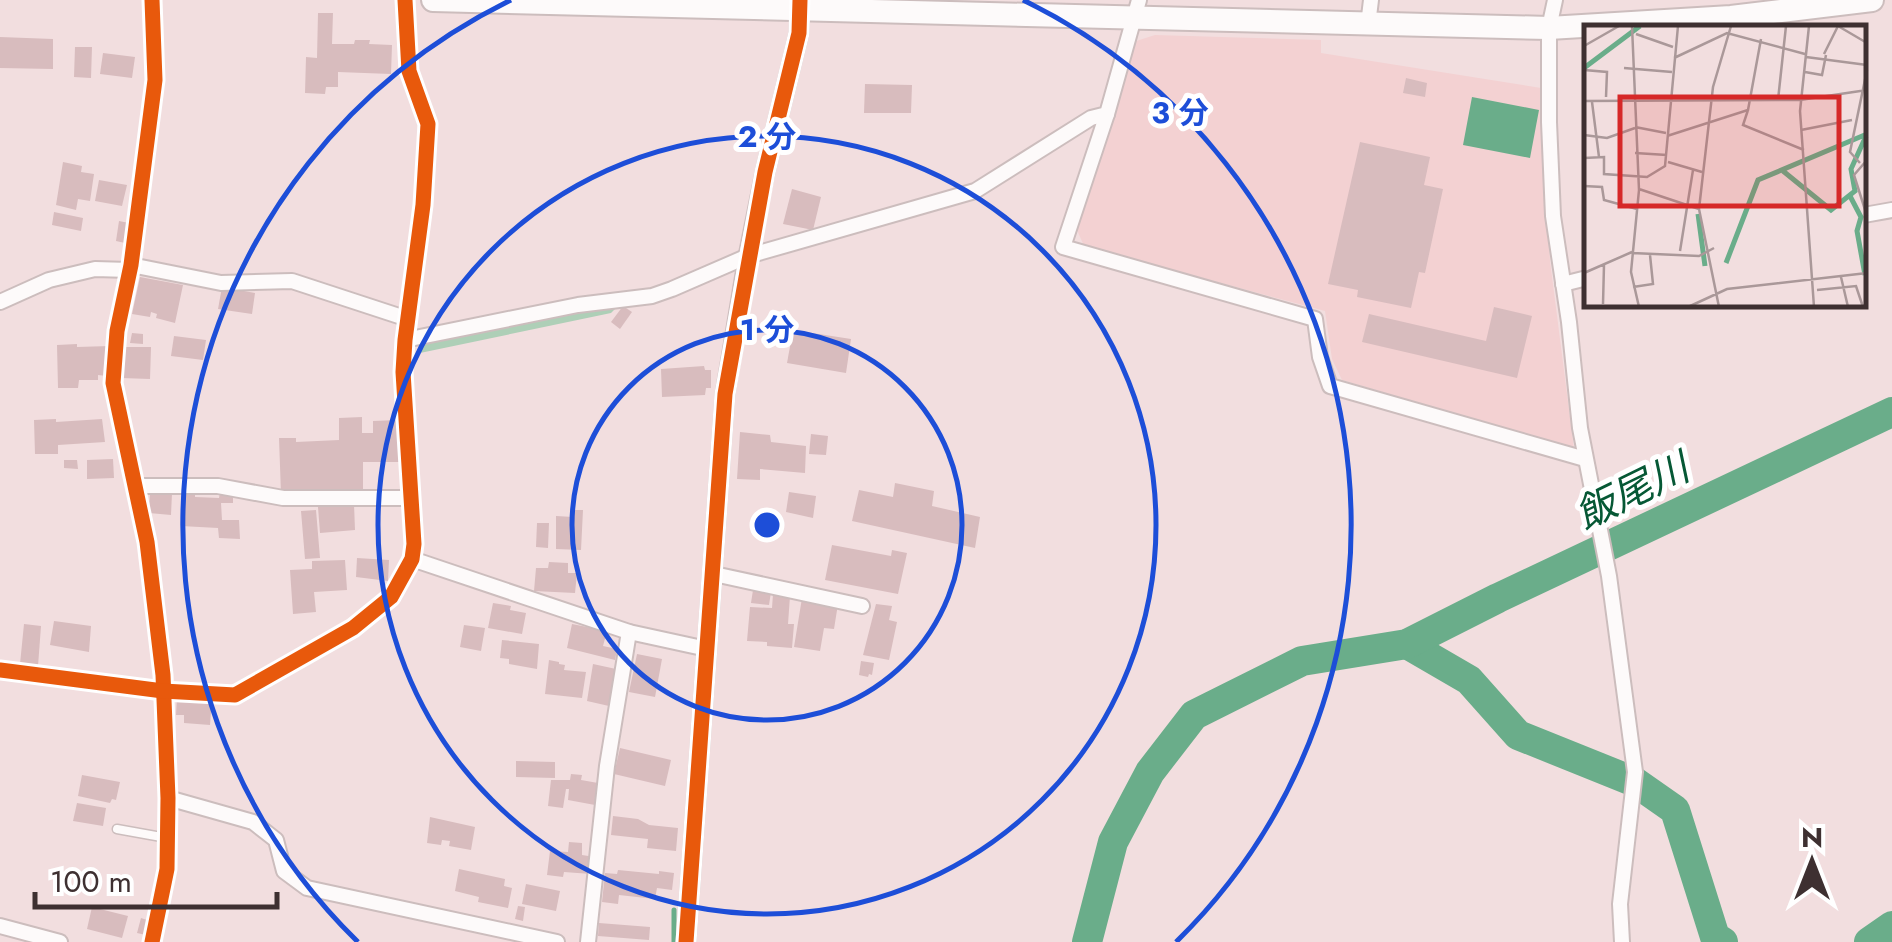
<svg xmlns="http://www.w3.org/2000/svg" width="1892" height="942" viewBox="0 0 1892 942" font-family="Jost,'Noto Sans JP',sans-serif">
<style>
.built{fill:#f3d1d2}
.green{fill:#aecfb7}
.water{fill:#6aad8a}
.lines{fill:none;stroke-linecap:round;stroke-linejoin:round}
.stream{stroke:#6aad8a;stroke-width:5}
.river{stroke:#6aad8a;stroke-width:30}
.building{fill:#d8bcbe}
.service-casing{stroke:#ccbdbd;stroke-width:11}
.minor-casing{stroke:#ccbdbd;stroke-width:18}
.tertiary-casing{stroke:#ccbdbd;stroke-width:21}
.trunk-casing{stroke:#ccbdbd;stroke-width:26}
.service{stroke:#fdfafa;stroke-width:8}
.minor{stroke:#fdfafa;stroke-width:14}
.tertiary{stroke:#fdfafa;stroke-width:18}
.trunk{stroke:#fdfafa;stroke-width:22}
.cycleway-casing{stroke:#fff;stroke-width:21}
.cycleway{stroke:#e8590c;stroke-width:15}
.ring{fill:none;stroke:#1d4ed8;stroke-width:5}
.labels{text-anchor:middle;stroke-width:10;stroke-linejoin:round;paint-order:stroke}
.water-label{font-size:40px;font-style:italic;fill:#065835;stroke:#fff}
.inset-river{fill:none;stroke:#6aad8a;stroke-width:5}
.inset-road{fill:none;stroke:#aa9899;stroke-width:2.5}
.view{fill:#d62828;fill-opacity:0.15;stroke:#d62828;stroke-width:5}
.inset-edge{fill:none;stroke:#3e3031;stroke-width:5}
.centre{fill:#1d4ed8;stroke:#fff;stroke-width:5}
.ring-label{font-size:30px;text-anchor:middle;font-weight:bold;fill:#1d4ed8;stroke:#fff;stroke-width:10;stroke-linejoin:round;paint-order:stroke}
</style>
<rect width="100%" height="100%" fill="#f2dedf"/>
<path class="built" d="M 1155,35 L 1321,40 L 1321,53 L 1541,88 L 1550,261 L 1574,449 L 1342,380 L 1332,359 L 1325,311 L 1084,246 L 1077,230 L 1130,43 Z"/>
<path class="green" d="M 618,306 L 611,313 L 420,353 L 419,342 Z"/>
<path class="water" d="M 1472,97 L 1539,110 L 1530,158 L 1463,145 Z"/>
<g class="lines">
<path class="stream" d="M 674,942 L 674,910"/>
<g class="river">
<path d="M 1407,644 L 1469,680 L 1518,735 L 1635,782 L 1675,810 L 1715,937 L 1723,942"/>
<path d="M 1087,942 L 1113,842 L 1150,772 L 1194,715 L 1302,661 L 1407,644 L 1498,598 L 1892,412"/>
<path d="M 1869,942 L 1892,926"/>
</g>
</g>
<g class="building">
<path d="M 318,13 L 333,13 L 332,44 L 354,44 L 355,40 L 370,40 L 369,44 L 392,45 L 391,74 L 338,72 L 338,87 L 326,87 L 325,94 L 305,93 L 306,57 L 317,58 Z"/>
<path d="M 0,37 L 53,39 L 53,69 L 0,68 Z"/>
<path d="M 75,47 L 92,47 L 91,78 L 74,77 Z"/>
<path d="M 103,53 L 135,57 L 132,78 L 100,74 Z"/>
<path d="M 1406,78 L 1427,83 L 1425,97 L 1403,93 Z"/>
<path d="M 865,84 L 912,85 L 911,113 L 864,113 Z"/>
<path d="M 1360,142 L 1430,157 L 1424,185 L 1443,189 L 1425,273 L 1419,272 L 1411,308 L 1357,297 L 1358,290 L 1328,284 Z"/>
<path d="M 63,162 L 82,166 L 81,172 L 94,174 L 90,201 L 78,199 L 76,210 L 56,205 Z"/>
<path d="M 99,180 L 127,185 L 122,206 L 95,201 Z"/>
<path d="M 792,189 L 821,197 L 813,230 L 783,224 Z"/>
<path d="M 54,212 L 83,218 L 81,231 L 52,225 Z"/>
<path d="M 119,221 L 129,223 L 125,243 L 116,241 Z"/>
<path d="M 140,277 L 183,285 L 175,323 L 156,318 L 157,314 L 151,312 L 150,317 L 132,314 Z"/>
<path d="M 222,287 L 255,293 L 252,314 L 218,309 Z"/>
<path d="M 623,306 L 632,312 L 620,329 L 611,322 Z"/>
<path d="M 1494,307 L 1532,316 L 1517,378 L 1362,342 L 1369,314 L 1486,341 Z"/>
<path d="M 793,330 L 851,339 L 846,373 L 787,363 Z"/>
<path d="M 132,333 L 143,334 L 143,344 L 130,343 Z"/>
<path d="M 174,336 L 206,340 L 203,360 L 171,356 Z"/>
<path d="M 77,344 L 77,347 L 110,346 L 107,376 L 98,375 L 98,380 L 79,380 L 78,388 L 58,388 L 57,345 Z"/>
<path d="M 122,347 L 151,347 L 150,379 L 121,378 Z"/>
<path d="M 704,366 L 705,370 L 711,370 L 711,388 L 706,388 L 705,395 L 662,397 L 661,369 Z"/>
<path d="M 362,417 L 362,433 L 373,433 L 373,421 L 398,420 L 399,462 L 363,462 L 363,493 L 281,494 L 279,438 L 296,438 L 296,442 L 339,440 L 339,418 Z"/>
<path d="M 56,419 L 56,422 L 102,419 L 105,442 L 58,445 L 58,454 L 35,454 L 34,420 Z"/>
<path d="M 740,432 L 770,435 L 771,442 L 806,446 L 805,473 L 760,469 L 760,480 L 737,479 Z"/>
<path d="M 811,434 L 828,436 L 826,455 L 809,454 Z"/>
<path d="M 113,459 L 114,478 L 87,479 L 87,460 Z"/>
<path d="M 64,460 L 77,460 L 78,469 L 64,468 Z"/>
<path d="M 895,483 L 934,491 L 932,506 L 980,517 L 975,548 L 852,521 L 859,490 L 893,497 Z"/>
<path d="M 150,492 L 172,493 L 171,515 L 149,513 Z"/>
<path d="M 182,492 L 195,492 L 195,497 L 219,498 L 220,492 L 233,493 L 233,503 L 221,503 L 222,520 L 239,520 L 240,539 L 219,538 L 218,528 L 181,526 Z"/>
<path d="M 789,492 L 816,496 L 813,518 L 786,512 Z"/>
<path d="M 354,504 L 355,530 L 320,533 L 318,507 Z"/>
<path d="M 316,510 L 320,558 L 305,559 L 301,511 Z"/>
<path d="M 574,510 L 583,510 L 581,550 L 556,549 L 556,516 L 573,517 Z"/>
<path d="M 537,523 L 549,523 L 548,548 L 536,547 Z"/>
<path d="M 832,545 L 891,556 L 892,550 L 907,553 L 898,594 L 825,580 Z"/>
<path d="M 357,558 L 389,560 L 388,581 L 356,577 Z"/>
<path d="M 345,560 L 347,590 L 314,592 L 316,612 L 293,614 L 290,570 L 312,569 L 312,561 Z"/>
<path d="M 549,562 L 568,563 L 568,573 L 577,573 L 575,593 L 534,591 L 536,568 L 548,568 Z"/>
<path d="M 753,590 L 771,592 L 769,605 L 751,603 Z"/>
<path d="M 773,594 L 790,596 L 788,624 L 794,624 L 792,648 L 767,646 L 767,642 L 747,641 L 750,607 L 772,608 Z"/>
<path d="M 802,598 L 838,604 L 834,629 L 824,628 L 820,651 L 794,647 Z"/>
<path d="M 493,603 L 511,606 L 510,610 L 526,613 L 522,634 L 488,628 Z"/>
<path d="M 876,604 L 892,606 L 889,620 L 897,622 L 889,660 L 863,655 Z"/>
<path d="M 54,621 L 91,626 L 89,652 L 50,645 Z"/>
<path d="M 24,624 L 41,626 L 38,666 L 20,664 Z"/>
<path d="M 572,624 L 607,631 L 603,646 L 617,649 L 615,660 L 567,648 Z"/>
<path d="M 464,625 L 485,628 L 481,651 L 460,647 Z"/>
<path d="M 502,640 L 539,644 L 537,669 L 509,664 L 509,659 L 500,658 Z"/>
<path d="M 637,654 L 662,659 L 655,697 L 629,692 Z"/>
<path d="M 549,660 L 559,662 L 559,664 L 565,665 L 564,670 L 586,672 L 582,698 L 545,694 Z"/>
<path d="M 861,661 L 874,663 L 872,675 L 869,674 L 868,677 L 859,675 Z"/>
<path d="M 593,664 L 616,669 L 609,706 L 587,701 Z"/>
<path d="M 177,696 L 212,698 L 210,725 L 184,723 L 184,715 L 176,715 Z"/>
<path d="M 620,748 L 671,760 L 665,786 L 614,774 Z"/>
<path d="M 516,761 L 555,762 L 555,778 L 516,777 Z"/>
<path d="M 571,774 L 582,775 L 581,780 L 598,783 L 595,805 L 568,800 L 569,789 L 566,789 L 563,808 L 548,806 L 551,780 L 570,780 Z"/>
<path d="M 82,775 L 120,782 L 116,800 L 112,799 L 110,803 L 78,796 Z"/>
<path d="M 77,803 L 106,808 L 103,826 L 73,821 Z"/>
<path d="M 613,816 L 638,819 L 649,825 L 678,828 L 676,851 L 647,848 L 648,839 L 611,835 Z"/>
<path d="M 430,817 L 475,827 L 471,850 L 449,846 L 450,841 L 442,840 L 441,845 L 427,843 Z"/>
<path d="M 569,842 L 582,843 L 582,855 L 595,857 L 591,874 L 564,872 L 563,877 L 547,875 L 550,851 L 568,852 Z"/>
<path d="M 459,869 L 505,879 L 504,886 L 512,888 L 508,908 L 478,902 L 479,897 L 455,891 Z"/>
<path d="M 618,870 L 659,874 L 659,871 L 674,873 L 672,890 L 657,888 L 655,899 L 619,895 L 618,904 L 602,902 L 605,873 L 617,874 Z"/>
<path d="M 526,884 L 560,891 L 556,911 L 522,904 Z"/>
<path d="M 518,906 L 525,907 L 523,921 L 515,919 Z"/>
<path d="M 92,907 L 128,916 L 122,938 L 87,929 Z"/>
<path d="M 141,918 L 150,921 L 146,935 L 137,933 Z"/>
<path d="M 599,923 L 650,927 L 649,940 L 598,936 Z"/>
</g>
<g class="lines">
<defs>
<path id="service" d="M 117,829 L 167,838"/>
<g id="minor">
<path d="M 152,0 L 155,80 L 131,265 L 117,331 L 113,383 L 147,542 L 163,675 L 168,798 L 167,869 L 152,942"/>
<path d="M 1555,0 L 1549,28 L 1549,122 L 1553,216 L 1569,322 L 1580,428 L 1609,576 L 1635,772 L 1620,904 L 1622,942"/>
<path d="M 1368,25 L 1371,0"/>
<path d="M 1107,114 L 1063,247 L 1315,319 L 1320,357 L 1330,386 L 1585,459"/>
<path d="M 1864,215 L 1892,210"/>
<path d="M 131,265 L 221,283 L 292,281 L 408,319"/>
<path d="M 1563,284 L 1587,278"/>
<path d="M 0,302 L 49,280 L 95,269 L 129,270"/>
<path d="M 405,340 L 578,305 L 652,296 L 672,289 L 748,256 L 975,191 L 1091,118 L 1107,114 L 1139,0"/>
<path d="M 135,486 L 218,486 L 283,498 L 411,498"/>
<path d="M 412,559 L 629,632 L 707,649"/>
<path d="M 714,574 L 862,606"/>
<path d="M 0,670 L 163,691 L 235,695 L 353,628 L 391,597 L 412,559 L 414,544 L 403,372 L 405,340 L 423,205 L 428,124 L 409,71 L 405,0"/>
<path d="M 168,798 L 253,822 L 276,840 L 284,871 L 307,888 L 557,942"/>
<path d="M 0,926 L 60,942"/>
<path d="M 588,942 L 607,766 L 629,632"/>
</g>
<path id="tertiary" d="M 686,942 L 725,394 L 748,256 L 765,172 L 799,33 L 800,8"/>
<path id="trunk" d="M 433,0 L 1549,28 L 1731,17 L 1872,0"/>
</defs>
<use href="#service" class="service-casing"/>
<use href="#minor" class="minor-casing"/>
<use href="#tertiary" class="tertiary-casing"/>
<use href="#trunk" class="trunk-casing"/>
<use href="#service" class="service"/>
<use href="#minor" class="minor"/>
<use href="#tertiary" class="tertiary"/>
<use href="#trunk" class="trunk"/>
<defs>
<g id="cycleway">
<path d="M 152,0 L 155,80 L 131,265 L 117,331 L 113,383 L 147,542 L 163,675 L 168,798 L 167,869 L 152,942"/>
<path d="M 0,670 L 163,691 L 235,695 L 353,628 L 391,597 L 412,559 L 414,544 L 403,372 L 405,340 L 423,205 L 428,124 L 409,71 L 405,0"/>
<path d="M 686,942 L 725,394 L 765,172 L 799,33 L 800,0"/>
</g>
</defs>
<use href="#cycleway" class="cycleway-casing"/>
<use href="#cycleway" class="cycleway"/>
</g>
<g class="ring">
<circle cx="767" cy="525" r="195"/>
<circle cx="767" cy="525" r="389"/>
<path d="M358 942A584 584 0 0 1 511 0M1023 0A584 584 0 0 1 1176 942"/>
</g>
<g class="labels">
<g class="water-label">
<text transform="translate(1632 491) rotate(-26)" y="14">飯尾川</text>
</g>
</g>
<g transform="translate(1584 25)">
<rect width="282" height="282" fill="#f2dedf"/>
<path class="inset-river" d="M 0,43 L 56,1M 199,146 L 247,185 L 271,166 L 267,144 L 282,111M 266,171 L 277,192 L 273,206 L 281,250M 114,189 L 121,241M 142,238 L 174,155 L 283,109"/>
<path class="inset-road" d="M 48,1 L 55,165 L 47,247 L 55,282M 225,1 L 216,86 L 230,282M 254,1 L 283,18M 52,9 L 89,22M 0,21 L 35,1M 240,29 L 254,1M 222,32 L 283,40M 90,33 L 143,8 L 221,29M 40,43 L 88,47M 0,45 L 23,47 L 22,72M 221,47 L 238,50 L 242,30M 194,75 L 202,1M 0,76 L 216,75 L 283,65M 8,77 L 15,132M 164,85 L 159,100 L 220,125M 51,102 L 82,108M 217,105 L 268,95M 0,110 L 23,113 L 51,103M 83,111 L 164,85 L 177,14M 51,128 L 83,130M 0,133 L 20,132 L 20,149 L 63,152 L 81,141 L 94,1M 283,135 L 270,150 L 283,191M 84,137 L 118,147M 276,138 L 266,127 L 283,45M 0,161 L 18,162 L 20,175 L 53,184M 55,164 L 115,184M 96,226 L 109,145M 48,228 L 115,231 L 130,223M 0,248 L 48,227M 257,252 L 264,282M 49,262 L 69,259 L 66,230M 233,265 L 272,261 L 279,282M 19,279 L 20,240M 104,282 L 143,264 L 283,248M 135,282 L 115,184 L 129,62 L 147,1"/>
<path class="view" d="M 36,72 L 255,72 L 255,181 L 36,181 Z"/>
<rect width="282" height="282" class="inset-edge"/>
</g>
<circle cx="767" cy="525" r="15" class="centre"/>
<g class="ring-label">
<text x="1180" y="123">3 分</text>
<text x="767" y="147">2 分</text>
<text x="767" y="340">1 分</text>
</g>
<g transform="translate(1812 862)" stroke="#ffffff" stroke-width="8" paint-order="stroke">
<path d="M0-8L18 38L0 25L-18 38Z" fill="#3e3031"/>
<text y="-15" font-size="28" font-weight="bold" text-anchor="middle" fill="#3e3031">N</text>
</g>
<path d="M35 892v15h242v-15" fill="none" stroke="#3e3031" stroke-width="5"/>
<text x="50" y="892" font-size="30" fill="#3e3031" stroke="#ffffff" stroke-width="8" paint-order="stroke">100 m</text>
</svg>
